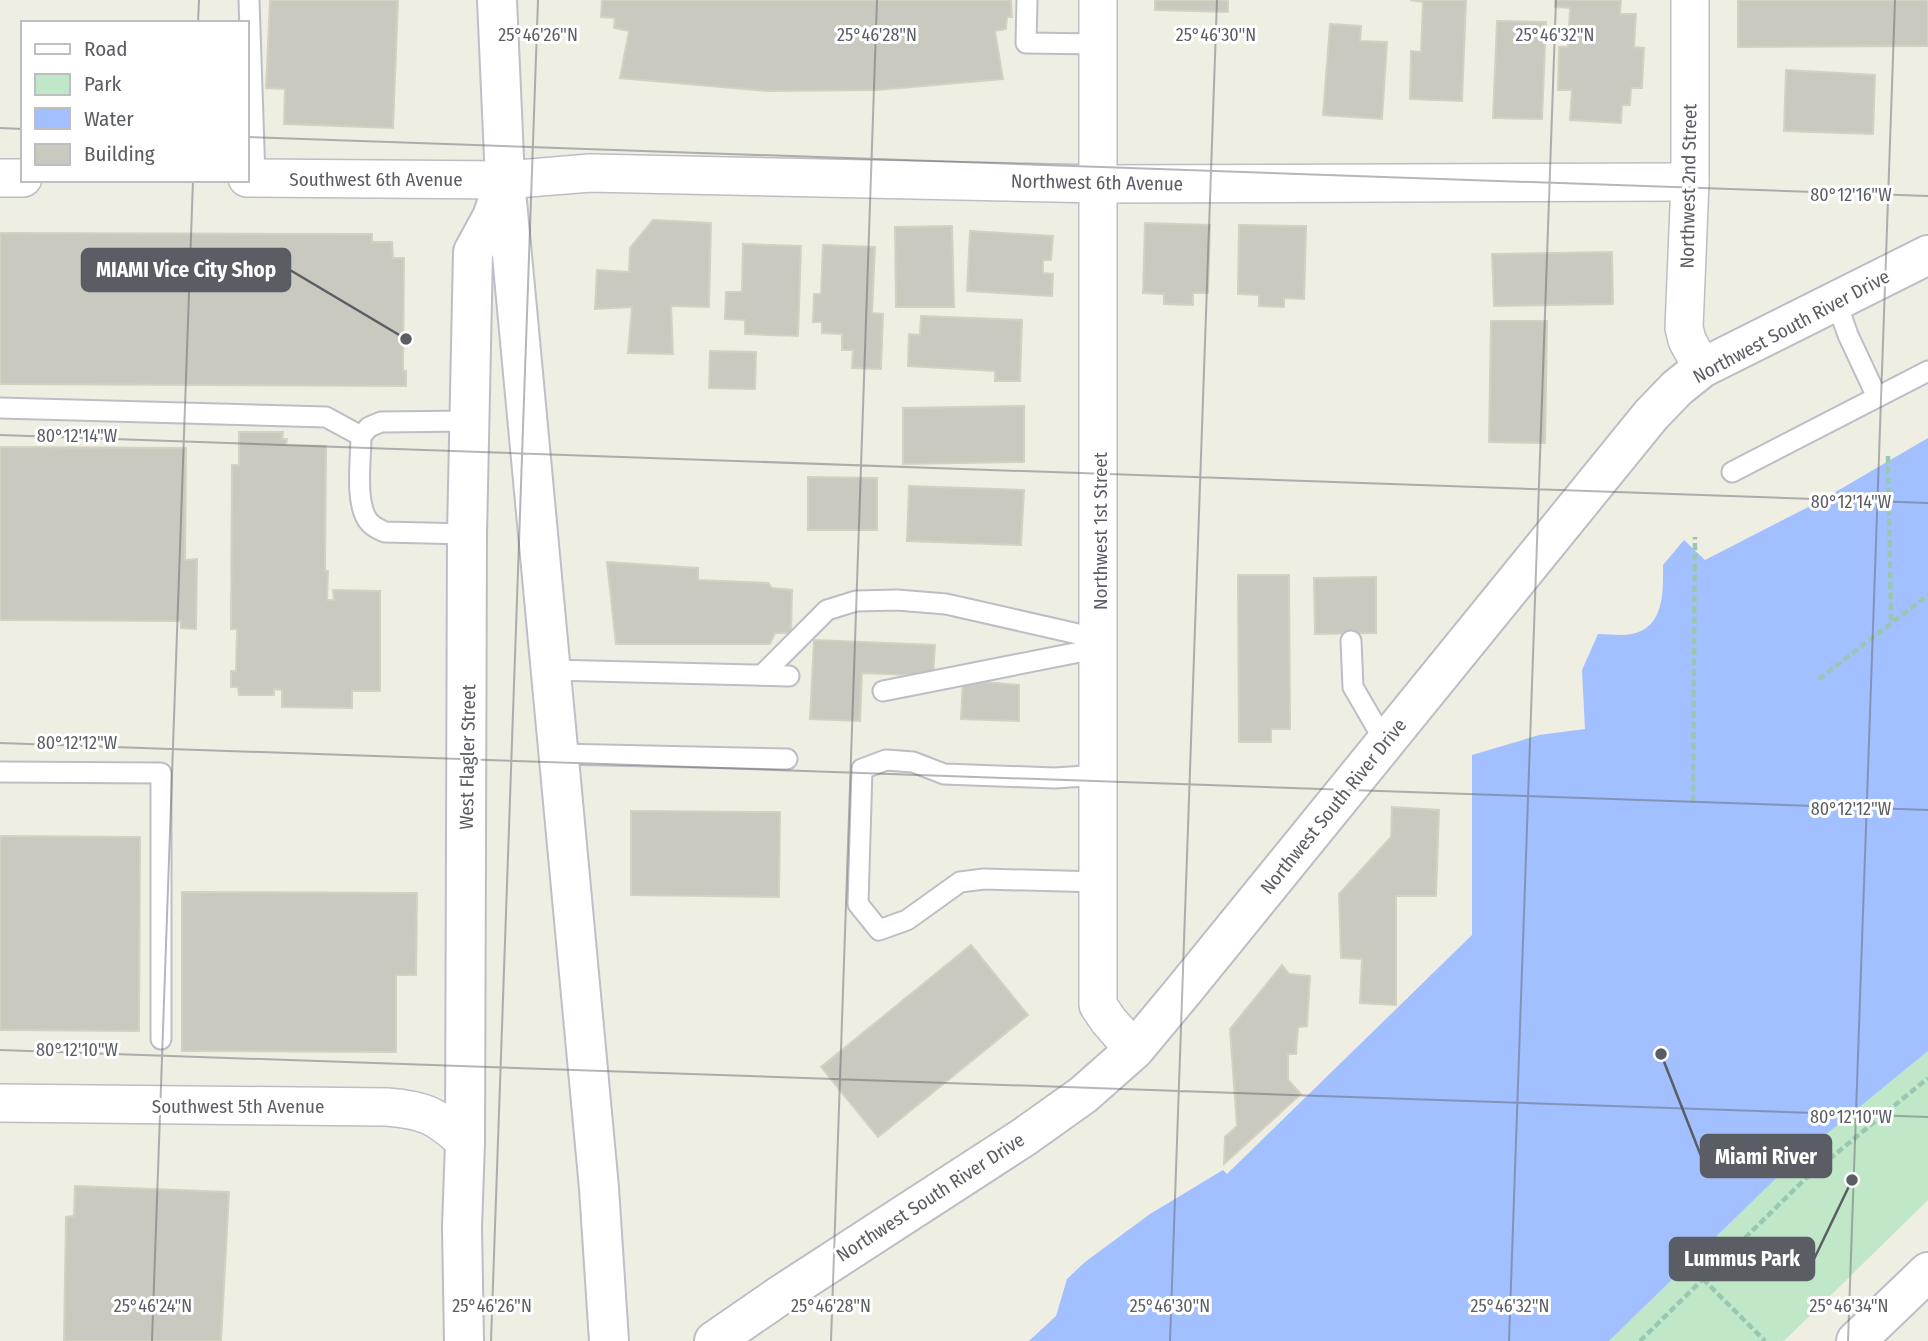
<svg xmlns="http://www.w3.org/2000/svg" width="1928" height="1341" viewBox="0 0 1928 1341" font-family="'Fira Sans Condensed',sans-serif">
<style>
.green{fill:#bfe7c8}
.water{fill:#a2c0ff}
.building{fill:#c9c9bf;stroke:#d3d2c1;stroke-width:2}
.lines{fill:none;stroke-linecap:round;stroke-linejoin:round}
.service-casing{stroke:#bdbec5;stroke-width:23}
.minor-casing{stroke:#bdbec5;stroke-width:40}
.tertiary-casing{stroke:#bdbec5;stroke-width:42}
.secondary-casing{stroke:#bebfc7;stroke-width:42}
.path{stroke:#98c8b1;stroke-width:4.5;stroke-dasharray:7 3.5;stroke-linecap:butt}
.service{stroke:#fff;stroke-width:19}
.minor{stroke:#fff;stroke-width:37}
.tertiary{stroke:#fff;stroke-width:38}
.secondary{stroke:#fff;stroke-width:38}
.ticks{fill:none;stroke:#5b5d64;stroke-width:2;stroke-opacity:0.45}
.labels{text-anchor:middle;stroke-width:6;stroke-linejoin:round;paint-order:stroke}
.street-label{font-size:19px;fill:#5b5d64;stroke:#fff}
.ticks-label{font-size:18px;text-anchor:middle;fill:#5b5d64;stroke:#fff;stroke-width:6;stroke-linejoin:round;paint-order:stroke}
.leader{fill:none;stroke:#5b5d64;stroke-width:2.5}
.callout-dot{fill:#5b5d64;stroke:#fff;stroke-width:2.5}
.callout{fill:#5b5d64;stroke:#5b5d64;stroke-width:2.5}
.callout-label{font-size:21px;text-anchor:middle;font-weight:bold;fill:#fff}
</style>
<rect width="100%" height="100%" fill="#eeeee3"/>
<path class="green" d="M 1928,1051 L 1928,1200 L 1787,1338 L 1783,1341 L 1609,1341 L 1796,1159 Z"/>
<path class="water" d="M 1928,438 L 1928,1051 L 1796,1159 L 1609,1341 L 1029,1341 L 1056,1316 L 1067,1279 L 1085,1262 L 1150,1214 L 1223,1170 L 1227,1174 L 1472,935 L 1472,755 L 1539,735 L 1585,729 L 1582,670 L 1598,634 C 1609,634 1621,636 1632,634 C 1665,627 1663,591 1663,565 L 1684,540 L 1705,560 L 1820,501 Z"/>
<g class="building">
<path d="M 270,0 L 398,0 L 393,128 L 284,124 L 285,89 L 266,88 Z"/>
<path d="M 602,0 L 1011,0 L 1012,17 L 1007,17 L 1006,29 L 995,31 L 1003,79 L 877,90 L 767,91 L 620,78 L 629,31 L 614,28 L 615,18 L 601,17 Z"/>
<path d="M 1155,0 L 1228,0 L 1228,12 L 1155,10 Z"/>
<path d="M 1410,0 L 1466,0 L 1462,101 L 1410,99 L 1411,51 L 1421,52 L 1423,2 Z"/>
<path d="M 1555,0 L 1621,0 L 1620,14 L 1636,14 L 1634,47 L 1644,48 L 1642,88 L 1631,88 L 1630,105 L 1622,105 L 1621,123 L 1570,120 L 1572,90 L 1558,90 L 1559,47 L 1568,47 L 1570,8 L 1555,7 Z"/>
<path d="M 1738,0 L 1928,0 L 1928,46 L 1738,47 Z"/>
<path d="M 1497,21 L 1546,22 L 1542,119 L 1493,118 Z"/>
<path d="M 1330,24 L 1361,26 L 1360,41 L 1387,42 L 1382,119 L 1323,115 Z"/>
<path d="M 1786,70 L 1875,75 L 1873,134 L 1784,131 Z"/>
<path d="M 653,220 L 711,223 L 709,307 L 671,306 L 673,354 L 628,353 L 632,307 L 595,309 L 597,270 L 629,272 L 630,248 Z"/>
<path d="M 1145,223 L 1210,225 L 1208,293 L 1193,293 L 1193,305 L 1164,304 L 1164,294 L 1143,293 Z"/>
<path d="M 1239,225 L 1306,226 L 1304,299 L 1284,298 L 1284,307 L 1259,306 L 1259,295 L 1238,294 Z"/>
<path d="M 952,226 L 954,307 L 896,307 L 895,227 Z"/>
<path d="M 970,231 L 1053,236 L 1051,260 L 1043,260 L 1043,273 L 1053,274 L 1052,296 L 967,291 Z"/>
<path d="M 0,233 L 372,234 L 372,242 L 392,242 L 393,258 L 404,258 L 403,371 L 406,371 L 406,386 L 0,384 Z"/>
<path d="M 743,244 L 801,246 L 798,336 L 745,334 L 745,320 L 725,319 L 726,292 L 742,292 Z"/>
<path d="M 823,245 L 875,247 L 872,313 L 883,314 L 881,369 L 852,368 L 853,350 L 842,350 L 842,334 L 822,333 L 822,322 L 813,322 L 814,294 L 821,294 Z"/>
<path d="M 1612,252 L 1613,304 L 1494,306 L 1492,254 Z"/>
<path d="M 921,316 L 1022,320 L 1020,381 L 995,381 L 995,371 L 908,366 L 909,334 L 920,335 Z"/>
<path d="M 1491,321 L 1547,321 L 1545,443 L 1489,442 Z"/>
<path d="M 710,351 L 756,352 L 755,389 L 709,388 Z"/>
<path d="M 1024,406 L 1024,462 L 903,464 L 903,408 Z"/>
<path d="M 239,432 L 283,432 L 282,439 L 287,439 L 286,445 L 326,446 L 325,571 L 328,571 L 327,600 L 334,600 L 333,590 L 380,591 L 380,691 L 352,691 L 352,708 L 282,707 L 282,690 L 274,689 L 274,695 L 239,695 L 238,687 L 231,687 L 231,671 L 236,671 L 237,629 L 231,629 L 232,465 L 239,465 Z"/>
<path d="M 0,447 L 186,448 L 185,560 L 197,559 L 196,629 L 181,628 L 181,621 L 0,620 Z"/>
<path d="M 808,477 L 877,478 L 877,530 L 808,530 Z"/>
<path d="M 909,486 L 1024,490 L 1021,545 L 907,541 Z"/>
<path d="M 607,562 L 698,568 L 698,580 L 768,583 L 772,588 L 792,590 L 791,633 L 775,633 L 770,644 L 616,644 Z"/>
<path d="M 1238,575 L 1289,575 L 1290,729 L 1271,729 L 1271,742 L 1239,742 Z"/>
<path d="M 1376,577 L 1376,633 L 1315,634 L 1314,578 Z"/>
<path d="M 814,640 L 935,645 L 933,676 L 862,673 L 860,721 L 810,719 Z"/>
<path d="M 963,680 L 1019,685 L 1019,721 L 961,719 Z"/>
<path d="M 1392,807 L 1439,810 L 1436,896 L 1396,896 L 1396,1005 L 1360,1003 L 1362,959 L 1341,958 L 1339,894 L 1391,837 Z"/>
<path d="M 631,811 L 780,812 L 779,897 L 631,895 Z"/>
<path d="M 0,836 L 140,837 L 139,1031 L 0,1030 Z"/>
<path d="M 182,892 L 417,893 L 416,975 L 396,975 L 396,1052 L 182,1051 Z"/>
<path d="M 971,945 L 1028,1015 L 878,1137 L 821,1067 Z"/>
<path d="M 1282,965 L 1289,974 L 1310,976 L 1307,1026 L 1298,1027 L 1296,1054 L 1288,1054 L 1288,1080 L 1301,1094 L 1224,1164 L 1225,1137 L 1237,1126 L 1230,1029 Z"/>
<path d="M 75,1186 L 229,1192 L 221,1341 L 64,1341 L 66,1217 L 74,1216 Z"/>
</g>
<g class="lines">
<defs>
<g id="service">
<path d="M 249,0 L 255,178"/>
<path d="M 1027,0 L 1026,43 L 1098,44"/>
<path d="M 1836,301 L 1848,335 L 1877,397"/>
<path d="M 0,408 L 326,417 L 361,436"/>
<path d="M 1732,472 L 1928,371"/>
<path d="M 467,534 L 385,532 C 378,529 371,526 367,519 C 355,500 361,459 361,436 L 369,427 L 381,422 L 470,421"/>
<path d="M 1351,641 L 1353,687 L 1385,742"/>
<path d="M 551,670 L 789,676"/>
<path d="M 762,675 L 827,610 L 856,601 L 897,600 L 946,604 L 1100,639"/>
<path d="M 883,691 L 1100,648"/>
<path d="M 558,754 L 787,759"/>
<path d="M 0,772 L 161,773 L 161,1039"/>
<path d="M 1100,882 L 984,879 L 960,882 L 907,920 L 879,930 L 858,904 L 862,769 L 886,760 L 913,762 L 944,774 L 1055,778 L 1100,775"/>
</g>
<g id="minor">
<path d="M 1098,0 L 1098,1005 L 1108,1020 L 1134,1050"/>
<path d="M 1690,0 L 1690,182 L 1684,328 L 1687,340 L 1702,368"/>
<path d="M 0,178 L 23,178"/>
<path d="M 247,178 L 505,180 L 590,173 L 1100,184 L 1690,182"/>
<path d="M 0,1103 L 387,1107 C 425,1110 437,1116 465,1142"/>
</g>
<g id="tertiary">
<path d="M 464,1341 L 462,1227 L 465,1142 L 467,534 L 473,252 L 492,217 L 505,180"/>
<path d="M 714,1341 L 782,1294 L 1024,1137 L 1083,1095 L 1134,1050 L 1184,990 L 1651,415 L 1677,388 L 1702,368 L 1928,255"/>
<path d="M 1856,1341 L 1928,1272"/>
</g>
<path id="secondary" d="M 497,0 L 505,180 L 599,1188 L 609,1341"/>
</defs>
<use href="#service" class="service-casing"/>
<use href="#minor" class="minor-casing"/>
<use href="#tertiary" class="tertiary-casing"/>
<use href="#secondary" class="secondary-casing"/>
<g class="path">
<path d="M 1888,456 L 1891,624"/>
<path d="M 1819,679 L 1928,595"/>
<path d="M 1693,802 L 1695,537"/>
<path d="M 1703,1279 L 1765,1341"/>
<path d="M 1640,1341 L 1805,1179 L 1928,1078"/>
</g>
<use href="#service" class="service"/>
<use href="#minor" class="minor"/>
<use href="#tertiary" class="tertiary"/>
<use href="#secondary" class="secondary"/>
</g>
<path class="ticks" d="M 198,23 L 199,0M 0,128 L 23,129M 247,137 L 1928,196M 0,435 L 1928,503M 0,743 L 1928,810M 0,1050 L 1928,1117M 152,1341 L 193,180M 491,1341 L 538,0M 831,1341 L 877,0M 1170,1341 L 1217,0M 1509,1341 L 1556,0M 1848,1341 L 1895,0"/>
<g class="labels">
<g class="street-label">
<text x="376" y="186">Southwest 6th Avenue</text>
<text transform="translate(1097 182) rotate(1)" y="7">Northwest 6th Avenue</text>
<text transform="translate(1688 186) rotate(-89)" y="7">Northwest 2nd Street</text>
<text transform="translate(1791 326) rotate(-28)" y="7">Northwest South River Drive</text>
<text transform="translate(1100 531) rotate(-90)" y="7">Northwest 1st Street</text>
<text transform="translate(467 757) rotate(-89)" y="7">West Flagler Street</text>
<text transform="translate(1333 806) rotate(-51)" y="7">Northwest South River Drive</text>
<text x="238" y="1113">Southwest 5th Avenue</text>
<text transform="translate(930 1197) rotate(-33)" y="7">Northwest South River Drive</text>
</g>
</g>
<g class="ticks-label">
<text x="538" y="41">25°46'26"N</text>
<text x="877" y="41">25°46'28"N</text>
<text x="1216" y="41">25°46'30"N</text>
<text x="1555" y="41">25°46'32"N</text>
<text x="1851" y="201">80°12'16"W</text>
<text x="77" y="442">80°12'14"W</text>
<text x="1851" y="508">80°12'14"W</text>
<text x="77" y="749">80°12'12"W</text>
<text x="1851" y="815">80°12'12"W</text>
<text x="77" y="1056">80°12'10"W</text>
<text x="1851" y="1123">80°12'10"W</text>
<text x="153" y="1312">25°46'24"N</text>
<text x="492" y="1312">25°46'26"N</text>
<text x="831" y="1312">25°46'28"N</text>
<text x="1170" y="1312">25°46'30"N</text>
<text x="1510" y="1312">25°46'32"N</text>
<text x="1849" y="1312">25°46'34"N</text>
</g>
<path class="leader" d="M406 339L290 270M1661 1054L1701 1156M1852 1180L1814 1259"/>
<g class="callout-dot">
<circle cx="406" cy="339" r="7"/>
<circle cx="1661" cy="1054" r="7"/>
<circle cx="1852" cy="1180" r="7"/>
</g>
<g class="callout">
<rect x="82" y="249" width="208" height="42" rx="7"/>
<rect x="1701" y="1135" width="130" height="42" rx="7"/>
<rect x="1670" y="1238" width="144" height="42" rx="7"/>
</g>
<g class="callout-label">
<text x="186" y="277">MIAMI Vice City Shop</text>
<text x="1766" y="1164">Miami River</text>
<text x="1742" y="1266">Lummus Park</text>
</g>
<rect x="21" y="21" width="228" height="161" fill="#ffffff" stroke="#bdbec1" stroke-width="2"/>
<rect x="35" y="44" width="35" height="10" fill="#ffffff" stroke="#bdbec1" stroke-width="2"/>
<text x="84" y="56" font-size="21" fill="#5b5d64">Road</text>
<rect x="35" y="74" width="35" height="21" fill="#bfe7c8" stroke="#bdbec1" stroke-width="2"/>
<text x="84" y="91" font-size="21" fill="#5b5d64">Park</text>
<rect x="35" y="108" width="35" height="21" fill="#a2c0ff" stroke="#bdbec1" stroke-width="2"/>
<text x="84" y="126" font-size="21" fill="#5b5d64">Water</text>
<rect x="35" y="144" width="35" height="21" fill="#c9c9bf" stroke="#bdbec1" stroke-width="2"/>
<text x="84" y="161" font-size="21" fill="#5b5d64">Building</text>
</svg>
